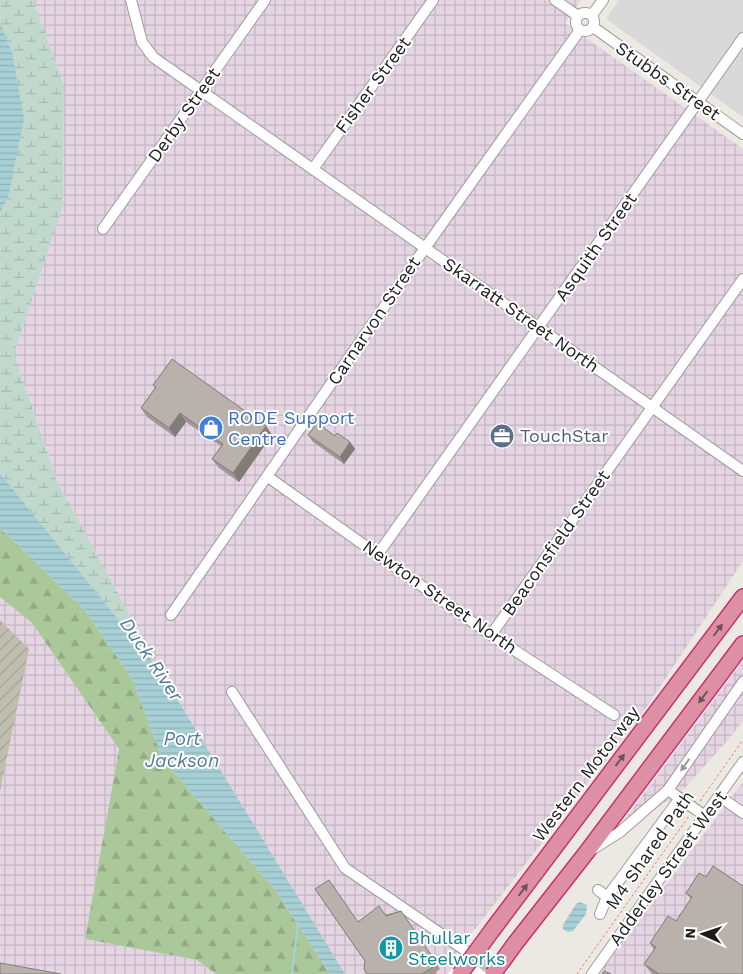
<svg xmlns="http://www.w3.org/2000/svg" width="743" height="974" viewBox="0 0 743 974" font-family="'Work Sans',sans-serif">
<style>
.residential{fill:#dad9d9}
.industrial{fill:url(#industrial-grid)}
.construction{fill:url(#construction-furrows)}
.forest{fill:url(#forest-firs)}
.wetland{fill:url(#wetland-marsh)}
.water{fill:url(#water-rules)}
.pier{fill:#fff}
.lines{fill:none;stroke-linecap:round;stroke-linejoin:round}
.stream{stroke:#a6cfd6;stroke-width:2.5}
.minor-tunnel{stroke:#c2bfba;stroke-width:10;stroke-dasharray:10 5;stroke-linecap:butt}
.minor-casing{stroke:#9d9d9d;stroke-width:12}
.highway-casing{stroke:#c63371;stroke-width:18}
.path{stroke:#ec7673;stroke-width:1;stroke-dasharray:2.5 2.5;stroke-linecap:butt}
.minor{stroke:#fff;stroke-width:10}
.highway{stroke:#dd90a4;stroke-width:15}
.highway-bridge-casing{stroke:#c63371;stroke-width:18;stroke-linecap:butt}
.highway-bridge{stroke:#dd90a4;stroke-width:15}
.wall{fill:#9f9894}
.shaded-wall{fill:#827c78}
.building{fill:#b9b1ac;stroke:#827c78}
.oneway{fill:#735059}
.oneway2{fill:#999}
.labels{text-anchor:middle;stroke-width:4;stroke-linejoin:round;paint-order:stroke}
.street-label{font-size:18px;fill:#1c1c1c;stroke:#fff}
.shop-label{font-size:18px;fill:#366cbe;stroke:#fff;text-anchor:start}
.service-label{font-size:18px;fill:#4e5e75;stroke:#fff;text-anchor:start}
.culture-label{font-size:18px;fill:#0d838f;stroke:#fff;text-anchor:start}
.water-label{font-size:19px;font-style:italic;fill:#4f7a9b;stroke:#fff}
</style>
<defs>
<pattern id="industrial-grid" width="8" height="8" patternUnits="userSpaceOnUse" patternTransform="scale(1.25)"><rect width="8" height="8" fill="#e5d5e3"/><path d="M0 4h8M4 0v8" fill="none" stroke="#c4b6c2"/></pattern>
<pattern id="construction-furrows" width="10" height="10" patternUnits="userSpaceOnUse" patternTransform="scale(1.25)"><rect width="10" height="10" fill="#c0beaf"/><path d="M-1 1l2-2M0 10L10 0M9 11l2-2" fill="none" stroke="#a4a396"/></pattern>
<pattern id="forest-firs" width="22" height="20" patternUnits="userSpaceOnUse" patternTransform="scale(1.25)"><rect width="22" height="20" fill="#abc89a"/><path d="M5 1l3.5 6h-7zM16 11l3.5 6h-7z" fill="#93ab84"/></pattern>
<pattern id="wetland-marsh" width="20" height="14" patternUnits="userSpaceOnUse" patternTransform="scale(1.25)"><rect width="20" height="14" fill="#c1d9cc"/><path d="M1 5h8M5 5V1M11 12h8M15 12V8" fill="none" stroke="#a5baaf"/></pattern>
<pattern id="water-rules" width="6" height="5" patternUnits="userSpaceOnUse" patternTransform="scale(1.25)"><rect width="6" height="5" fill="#a6cfd6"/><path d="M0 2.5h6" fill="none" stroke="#8eb1b7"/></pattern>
</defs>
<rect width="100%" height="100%" fill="#ece8e2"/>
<path class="residential" d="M 619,0 L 743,0 L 743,117 L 606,19 Z"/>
<g class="industrial">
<path d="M 33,0 L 581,0 L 565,23 L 743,149 L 743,561 L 644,711 L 455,955 L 479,974 L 345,974 L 160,671 L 57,481 L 14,354 L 63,205 L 64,85 Z"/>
<path d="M 0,597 L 32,623 L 119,749 L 85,939 L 197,960 L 216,974 L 0,974 Z"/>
<path d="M 743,661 L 743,721 L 727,741 L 682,791 L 696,801 L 688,813 L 672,801 L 665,802 L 601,851 Z"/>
<path d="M 743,782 L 743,974 L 599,974 Z"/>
</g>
<path class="construction" d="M 0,620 L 29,649 L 0,791 Z"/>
<path class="forest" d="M 0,528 L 84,609 L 131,677 L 163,759 L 276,891 L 330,974 L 216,974 L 197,960 L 85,939 L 119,749 L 32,623 L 0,597 Z"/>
<path class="wetland" d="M 0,0 L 33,0 L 64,85 L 63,205 L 14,354 L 57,481 L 160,671 L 0,473 L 0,213 L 8,198 L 12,52 L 0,23 Z"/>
<g class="water">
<path d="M 0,23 L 12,52 L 24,119 L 8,198 L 0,213 Z"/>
<path d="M 0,473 L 160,671 L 345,974 L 330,974 L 276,891 L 163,759 L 131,677 L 84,609 L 0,528 Z"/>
<path d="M 580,902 L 587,905 L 586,914 L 573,931 L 567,932 L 563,929 L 563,925 L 576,904 Z"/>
</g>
<path class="pier" d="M 473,941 L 510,969 L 506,974 L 448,974 Z"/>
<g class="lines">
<path class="stream" d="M 292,974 L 298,923"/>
<path class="minor-tunnel" d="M 469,953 L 495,974"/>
<defs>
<g id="minor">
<path d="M 131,0 L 142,42 L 153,57 L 743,471"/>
<path d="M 555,0 L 578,16"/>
<circle cx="585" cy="22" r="9"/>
<path d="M 592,15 L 603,0"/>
<path d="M 593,27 L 743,134"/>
<path d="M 313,169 L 433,0"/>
<path d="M 103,229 L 265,0"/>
<path d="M 268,477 L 491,635 L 614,715"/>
<path d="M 378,554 L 743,38"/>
<path d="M 171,615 L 425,248 L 580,30"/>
<path d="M 491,635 L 743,279"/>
<path d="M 232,692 L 345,868 L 466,951"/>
<path d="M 668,790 L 705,816"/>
<path d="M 719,796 L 743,813"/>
<path d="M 593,849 L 620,832 L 668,790 L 743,682"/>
<path d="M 598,890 L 607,897"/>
<path d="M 600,914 L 607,897 L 680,798"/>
<path d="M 592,974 L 743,762"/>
</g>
<g id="highway">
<path d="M 493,929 L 743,597"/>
<path d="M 514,945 L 586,853 L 743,644"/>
</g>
</defs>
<use href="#minor" class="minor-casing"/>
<use href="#highway" class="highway-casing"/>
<g class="path">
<path d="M 700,801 L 743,740"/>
<path d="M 577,974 L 689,816"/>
</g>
<use href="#minor" class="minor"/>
<use href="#highway" class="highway"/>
<defs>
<g id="highway-bridge">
<path d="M 460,974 L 493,929"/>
<path d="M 493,974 L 514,945"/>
</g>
</defs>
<use href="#highway-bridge" class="highway-bridge-casing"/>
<use href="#highway-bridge" class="highway-bridge"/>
</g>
<g class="wall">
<path d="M 153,385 L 266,426 L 272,435 L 239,482 L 219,468 L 212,459 L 221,446 L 186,422 L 175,437 L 147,417 L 141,408 L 155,388 Z"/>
<path d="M 308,435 L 335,436 L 350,442 L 355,449 L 344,464 L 313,442 Z"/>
<path d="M 699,873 L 743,974 L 652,974 L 644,964 L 654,950 L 650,943 L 676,921 L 691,899 L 686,893 Z"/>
<path d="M 401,911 L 440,969 L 436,972 L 437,974 L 367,974 L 358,921 Z"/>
</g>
<g class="shaded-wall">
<path d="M 180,413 L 186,422 L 175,437 L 169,428 Z"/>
<path d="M 266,426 L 272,435 L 239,482 L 233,473 Z"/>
<path d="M 350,442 L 355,449 L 344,464 L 340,457 Z"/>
</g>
<g class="building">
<path d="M 172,359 L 266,426 L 233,473 L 212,459 L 223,444 L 180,413 L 169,428 L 141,408 L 156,387 L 153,385 Z"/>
<path d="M 317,423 L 335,436 L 337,433 L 350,442 L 340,457 L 308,435 Z"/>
<path d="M 713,866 L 743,886 L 743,974 L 659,974 L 644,964 L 656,947 L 650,943 L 668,916 L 676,921 L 692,897 L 686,893 L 699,873 L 706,877 Z"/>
<path d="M 329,880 L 358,922 L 379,906 L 386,916 L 401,911 L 436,962 L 431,965 L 433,967 L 422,974 L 367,974 L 364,969 L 365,961 L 315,889 Z"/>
<path d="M 0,963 L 61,974 L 0,974 Z"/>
<path d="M 604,971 L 611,974 L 602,974 Z"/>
</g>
<defs><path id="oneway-solid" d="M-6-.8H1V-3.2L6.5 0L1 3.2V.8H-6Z" transform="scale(1.25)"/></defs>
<g class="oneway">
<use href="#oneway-solid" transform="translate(718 630) rotate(-53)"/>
<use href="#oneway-solid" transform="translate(703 697) rotate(127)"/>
<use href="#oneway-solid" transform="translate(620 760) rotate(-53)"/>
<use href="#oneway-solid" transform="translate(523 890) rotate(-53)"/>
</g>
<use class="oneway2" href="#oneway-solid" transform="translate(685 765) rotate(125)"/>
<defs>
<symbol id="shop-disc" viewBox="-11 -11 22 22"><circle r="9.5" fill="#3f7fe0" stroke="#fff"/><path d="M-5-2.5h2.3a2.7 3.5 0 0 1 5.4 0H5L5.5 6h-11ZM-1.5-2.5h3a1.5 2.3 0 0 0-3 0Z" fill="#fff"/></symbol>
<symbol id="office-disc" viewBox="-11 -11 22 22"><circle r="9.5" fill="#5c6f8a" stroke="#fff"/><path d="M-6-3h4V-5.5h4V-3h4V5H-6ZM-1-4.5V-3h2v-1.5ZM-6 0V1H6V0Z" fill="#fff"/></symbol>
<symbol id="building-disc" viewBox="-11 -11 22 22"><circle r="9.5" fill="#0f9aa8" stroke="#fff"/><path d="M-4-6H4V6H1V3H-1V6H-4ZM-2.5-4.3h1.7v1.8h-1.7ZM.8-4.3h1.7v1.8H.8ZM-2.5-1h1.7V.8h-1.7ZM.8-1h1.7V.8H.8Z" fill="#fff"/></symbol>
</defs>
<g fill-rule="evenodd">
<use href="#shop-disc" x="197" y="414" width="28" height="28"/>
<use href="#office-disc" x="488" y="422" width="28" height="28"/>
<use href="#building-disc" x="377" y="934" width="28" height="28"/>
</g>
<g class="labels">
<g class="street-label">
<text transform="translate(668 81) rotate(35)" y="6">Stubbs Street</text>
<text transform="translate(373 85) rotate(-54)" y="6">Fisher Street</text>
<text transform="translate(184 115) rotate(-55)" y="6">Derby Street</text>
<text transform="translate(596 247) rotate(-55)" y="6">Asquith Street</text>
<text transform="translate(521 315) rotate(35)" y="6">Skarratt Street North</text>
<text transform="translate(374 321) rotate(-56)" y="6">Carnarvon Street</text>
<text transform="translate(556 543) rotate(-55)" y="6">Beaconsfield Street</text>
<text transform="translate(440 597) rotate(35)" y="6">Newton Street North</text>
<text transform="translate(586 774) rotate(-53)" y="6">Western Motorway</text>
<text transform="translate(650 850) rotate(-55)" y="6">M4 Shared Path</text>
<text transform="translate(668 868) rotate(-54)" y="6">Adderley Street West</text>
</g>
<g class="shop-label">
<text x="228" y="424">RODE Support<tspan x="228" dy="21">Centre</tspan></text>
</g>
<g class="service-label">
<text x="520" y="442">TouchStar</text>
</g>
<g class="culture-label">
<text x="408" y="944">Bhullar<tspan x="408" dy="21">Steelworks</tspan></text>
</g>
<g class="water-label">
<text transform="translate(152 659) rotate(56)" y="7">Duck River</text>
<text x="182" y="745">Port<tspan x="182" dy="22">Jackson</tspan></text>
</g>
</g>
<g transform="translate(703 934) rotate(273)" stroke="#ffffff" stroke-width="4" paint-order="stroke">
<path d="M0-4L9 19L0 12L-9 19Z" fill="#1c1c1c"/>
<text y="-8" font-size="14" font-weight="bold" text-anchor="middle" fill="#1c1c1c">N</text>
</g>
</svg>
